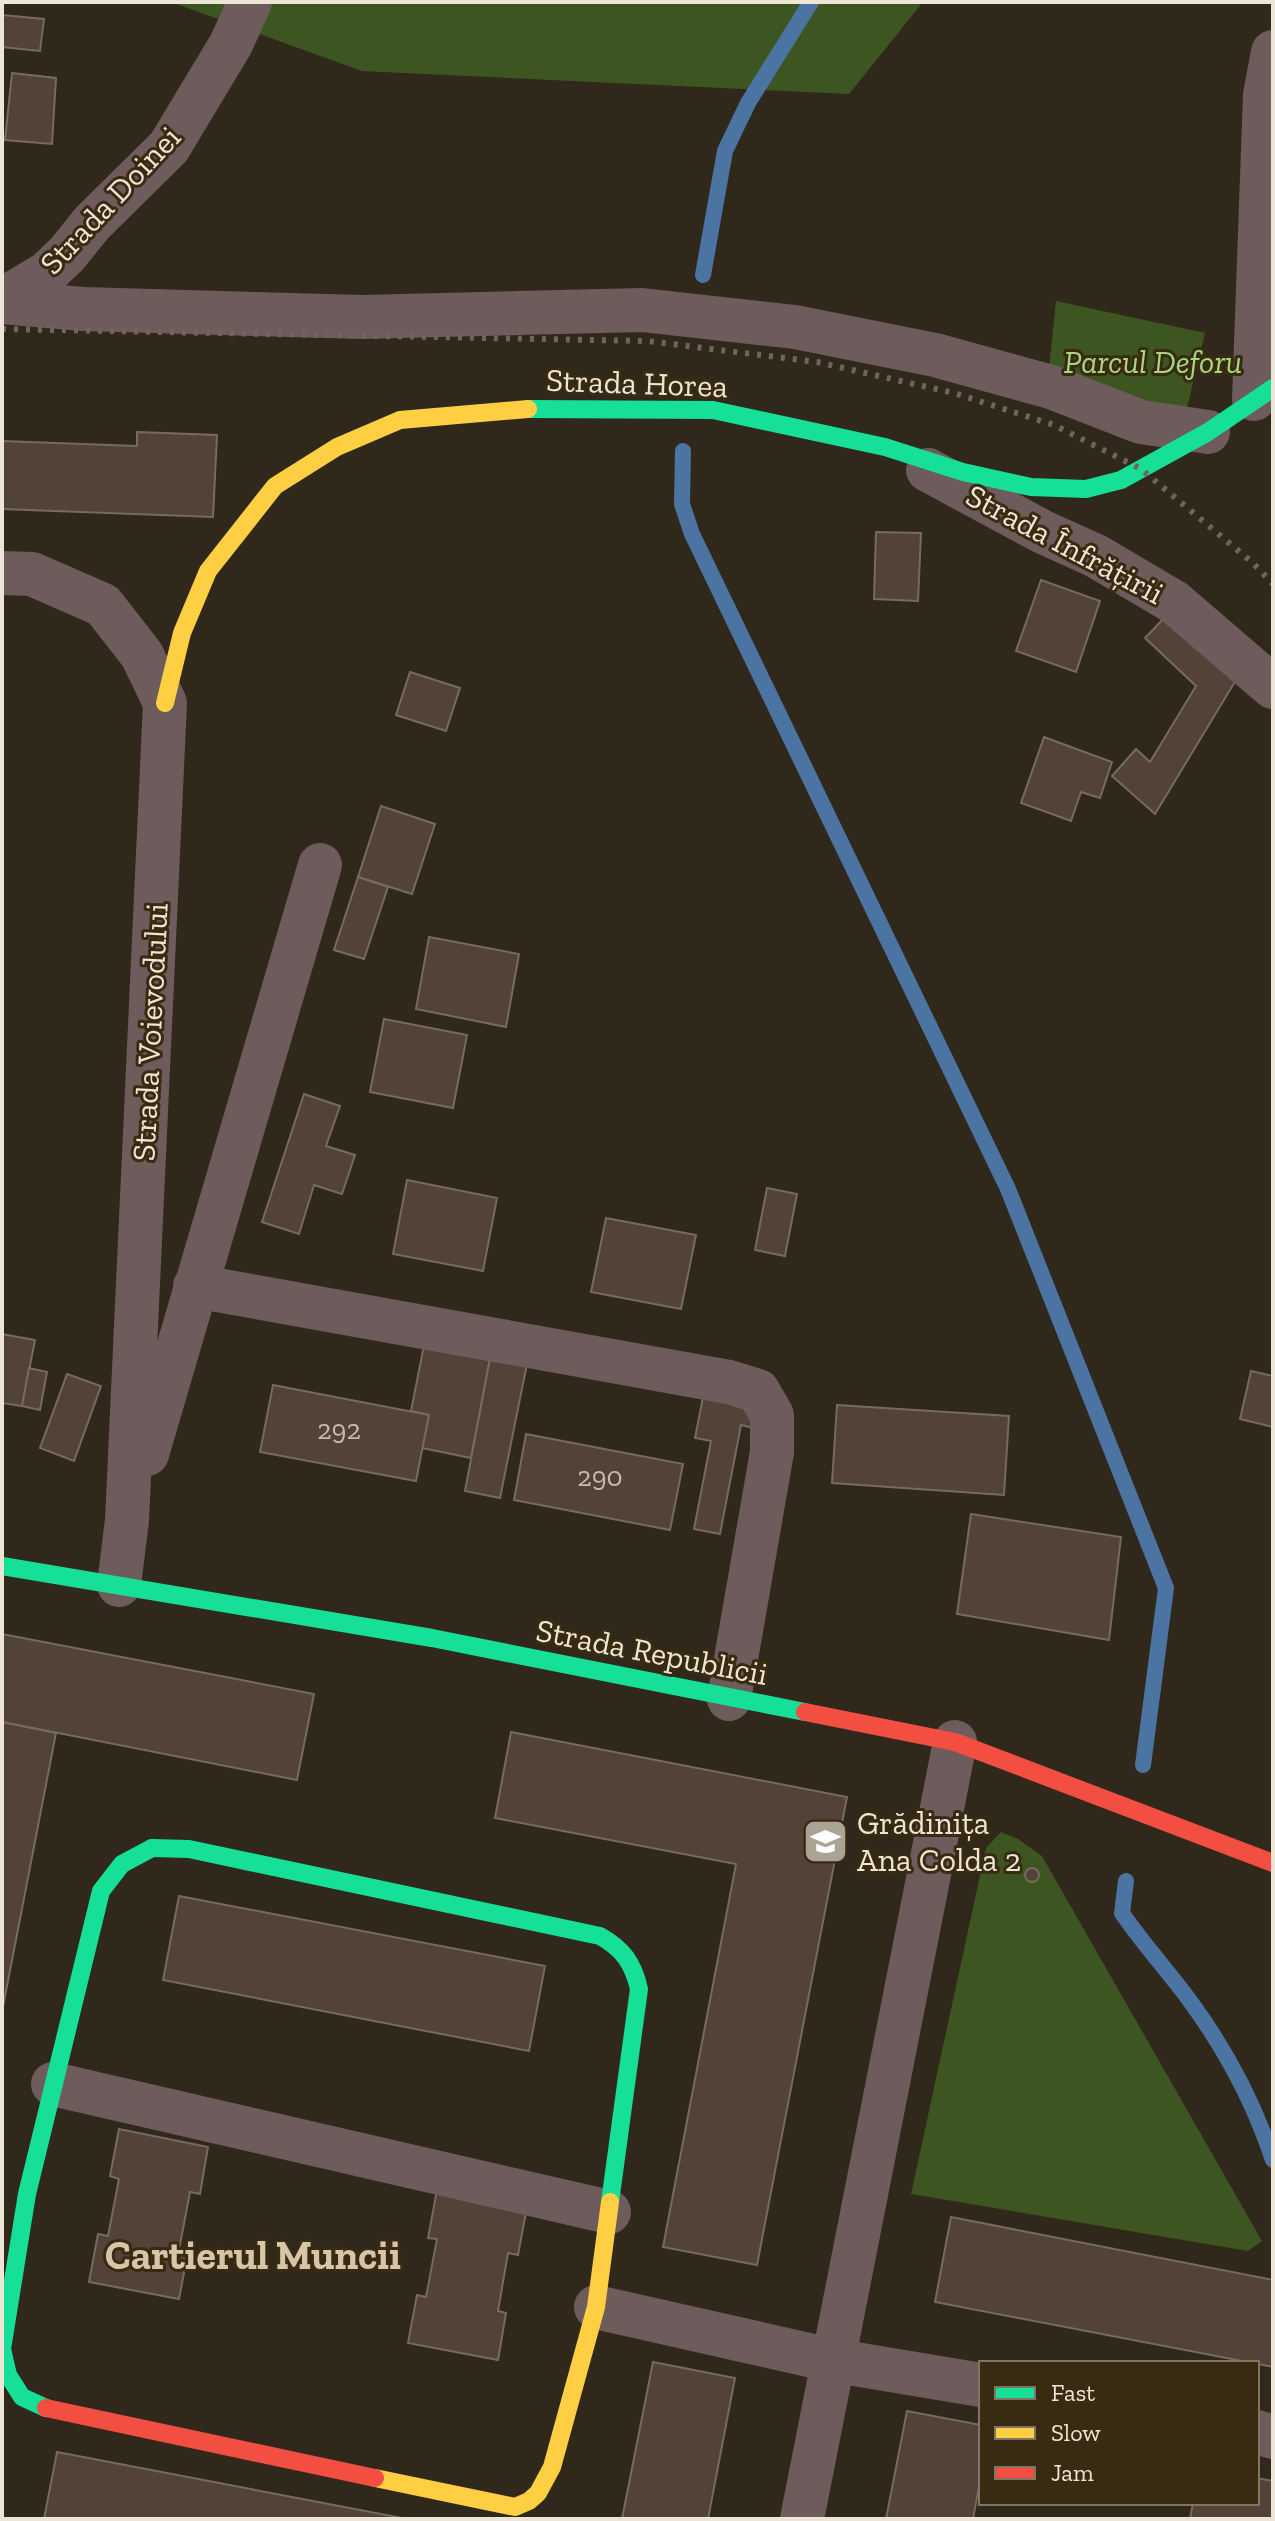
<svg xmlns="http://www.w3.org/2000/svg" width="1275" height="2521" viewBox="0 0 1275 2521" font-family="'Zilla Slab',serif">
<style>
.green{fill:#3d5621}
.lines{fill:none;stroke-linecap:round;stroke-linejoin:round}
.stream{stroke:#4b74a2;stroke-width:16}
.building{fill:#534237;stroke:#756b63;stroke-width:2}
.street{stroke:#6d5c5b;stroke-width:44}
.fast{stroke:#16e098;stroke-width:18}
.slow{stroke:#ffcf43;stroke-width:18}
.jam{stroke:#f24e42;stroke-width:18}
.rail{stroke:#70645e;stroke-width:6;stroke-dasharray:4 8;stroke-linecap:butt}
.labels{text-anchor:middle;stroke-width:6;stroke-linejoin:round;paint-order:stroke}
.number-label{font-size:28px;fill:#c6bcae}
.street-label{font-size:32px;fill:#ede5d6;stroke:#382b12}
.park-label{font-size:32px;font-style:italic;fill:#a8d780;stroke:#382b12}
.poi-label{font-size:32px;fill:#ede5d6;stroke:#382b12;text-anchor:start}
.district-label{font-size:40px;font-weight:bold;fill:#d6c5a9;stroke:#382b12}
</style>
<rect width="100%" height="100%" fill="#30281a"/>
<g class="green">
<path d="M 171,2 L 923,2 L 849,94 L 362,71 Z"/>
<path d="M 1056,301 L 1205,333 L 1185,416 L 1049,369 Z"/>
<path d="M 1001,1832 L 1018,1839 L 1042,1856 L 1262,2241 L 1248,2251 L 911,2194 L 986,1848 Z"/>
</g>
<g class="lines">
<g class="stream">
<path d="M 703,275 L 725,151 L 748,103 L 811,2"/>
<path d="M 683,451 L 682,504 L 692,534 L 1008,1189 L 1166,1588 L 1143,1765"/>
<path d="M 1126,1881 L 1122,1913 C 1143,1944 1168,1971 1190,2001 C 1226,2050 1254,2103 1273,2160"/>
</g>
</g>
<g class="building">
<path d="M 2,15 L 44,19 L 40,51 L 2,47 Z"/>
<path d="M 12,73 L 56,78 L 52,144 L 5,140 Z"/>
<path d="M 137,432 L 217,435 L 213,517 L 2,509 L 2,441 L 137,446 Z"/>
<path d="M 876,532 L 921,533 L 918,601 L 874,599 Z"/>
<path d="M 1041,580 L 1100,601 L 1076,672 L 1016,651 Z"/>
<path d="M 1168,614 L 1236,680 L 1155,814 L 1112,776 L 1136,749 L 1150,762 L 1196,686 L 1145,638 Z"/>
<path d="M 410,672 L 460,688 L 446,731 L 396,715 Z"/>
<path d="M 1044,737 L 1112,762 L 1100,798 L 1081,792 L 1071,821 L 1021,803 Z"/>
<path d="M 381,806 L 435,824 L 412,894 L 358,877 Z"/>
<path d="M 358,877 L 388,887 L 364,959 L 334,950 Z"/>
<path d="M 429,937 L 519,954 L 506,1027 L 416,1009 Z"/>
<path d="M 384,1019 L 467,1035 L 453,1108 L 370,1092 Z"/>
<path d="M 304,1094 L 340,1106 L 326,1146 L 355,1155 L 342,1194 L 314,1185 L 299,1234 L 262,1222 Z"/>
<path d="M 407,1180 L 497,1198 L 483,1271 L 393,1254 Z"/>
<path d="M 767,1188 L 797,1194 L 785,1256 L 755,1250 Z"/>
<path d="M 606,1218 L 696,1235 L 681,1309 L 591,1292 Z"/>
<path d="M 2,1334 L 35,1340 L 22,1406 L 2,1403 Z"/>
<path d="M 426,1335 L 492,1348 L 471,1458 L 422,1448 L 429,1415 L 411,1411 Z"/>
<path d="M 492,1348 L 529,1354 L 500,1498 L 465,1491 Z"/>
<path d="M 29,1368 L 47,1372 L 40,1410 L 22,1406 Z"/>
<path d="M 1251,1371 L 1273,1376 L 1273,1427 L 1240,1419 Z"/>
<path d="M 67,1374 L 101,1386 L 74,1461 L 40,1448 Z"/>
<path d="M 273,1385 L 429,1415 L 416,1481 L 260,1452 Z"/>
<path d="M 704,1392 L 757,1402 L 753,1428 L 741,1425 L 720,1534 L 694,1529 L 711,1441 L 695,1438 Z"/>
<path d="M 837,1405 L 1009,1416 L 1004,1495 L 832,1483 Z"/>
<path d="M 526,1434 L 683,1464 L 670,1530 L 514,1500 Z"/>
<path d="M 971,1514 L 1121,1537 L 1109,1640 L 957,1614 Z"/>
<path d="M 2,1634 L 314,1694 L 297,1780 L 2,1722 Z"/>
<path d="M 2,1722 L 56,1733 L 2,2012 Z"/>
<path d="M 511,1732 L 847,1797 L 757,2265 L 663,2247 L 736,1864 L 495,1818 Z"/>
<circle cx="1032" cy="1875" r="7"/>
<path d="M 179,1896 L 545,1966 L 529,2051 L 163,1980 Z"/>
<path d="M 119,2129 L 208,2147 L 200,2194 L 190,2192 L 179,2250 L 188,2252 L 179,2299 L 89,2282 L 98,2234 L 108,2236 L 119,2179 L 110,2176 Z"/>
<path d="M 437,2190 L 527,2207 L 518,2255 L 508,2253 L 498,2311 L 506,2313 L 498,2360 L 408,2343 L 417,2295 L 426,2297 L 437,2239 L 428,2238 Z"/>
<path d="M 951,2217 L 1273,2280 L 1273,2367 L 935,2302 Z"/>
<path d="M 653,2362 L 735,2378 L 708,2519 L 622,2519 Z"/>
<path d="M 907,2411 L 981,2425 L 981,2476 L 973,2519 L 886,2519 Z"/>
<path d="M 57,2452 L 407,2519 L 44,2519 Z"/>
<path d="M 1257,2478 L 1273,2481 L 1273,2519 L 1190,2519 L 1193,2503 L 1257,2503 Z"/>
</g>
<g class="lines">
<g class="street">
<path d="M 2,300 L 47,273 L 67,254 L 92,223 L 169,147 L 231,44 L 250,2"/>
<path d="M 2,302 L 83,309 L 363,317 L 642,310 L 795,327 L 935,355 L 1051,387 L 1141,422 L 1208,432"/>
<path d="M 1254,399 L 1265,95 L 1273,52"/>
<path d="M 928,470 L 1043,532 L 1096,556 L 1174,602 L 1273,687"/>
<path d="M 2,573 L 32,574 L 103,605 L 142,655 L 165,703 L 127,1520 L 119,1585"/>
<path d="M 195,1286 L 729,1382 L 758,1391 L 772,1415 L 772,1452 L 729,1699"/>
<path d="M 147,1454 L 320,865"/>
<path d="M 53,2084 L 609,2212"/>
<path d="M 596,2307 L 831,2360 L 981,2385"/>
<path d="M 1257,2432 L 1273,2437"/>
<path d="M 802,2519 L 955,1742"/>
</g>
<g class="fast">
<path d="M 528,409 L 713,410 L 885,447 L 963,472 L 1031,487 L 1086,489 L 1121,480 L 1208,432 L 1273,388"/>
<path d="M 2,1566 L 432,1638 L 805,1712"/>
<path d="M 152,1848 L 189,1849 L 600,1936 C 623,1949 633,1963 639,1989 L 610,2202"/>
<path d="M 46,2408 L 22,2397 L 8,2375 L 2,2349 L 27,2194 L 101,1891 L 122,1864 L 152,1848"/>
</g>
<g class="slow">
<path d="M 165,703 L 182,633 L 208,571 L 275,486 L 337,447 L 400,420 L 528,409"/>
<path d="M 375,2478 L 515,2507 L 529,2501 L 538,2493 L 552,2467 L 596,2307 L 610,2202"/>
</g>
<g class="jam">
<path d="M 805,1712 L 955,1742 L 1273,1863"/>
<path d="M 46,2408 L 375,2478"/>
</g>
<path class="rail" d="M 2,329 L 647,341 L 817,362 L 954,393 L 1054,425 L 1141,469 L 1253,563 L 1273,584"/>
</g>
<defs>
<symbol id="school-square" viewBox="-11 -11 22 22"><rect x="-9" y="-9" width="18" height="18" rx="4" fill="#aba394" stroke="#382b12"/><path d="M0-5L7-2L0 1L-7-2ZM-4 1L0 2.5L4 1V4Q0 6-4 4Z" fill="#fff"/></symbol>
</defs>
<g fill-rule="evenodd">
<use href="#school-square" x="800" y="1816" width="51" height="51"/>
</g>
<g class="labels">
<g class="number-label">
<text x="339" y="1439">292</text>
<text x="600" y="1486">290</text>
</g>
<g class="street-label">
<text transform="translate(110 200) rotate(-47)" y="11">Strada Doinei</text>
<text transform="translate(637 383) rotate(2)" y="11">Strada Horea</text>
<text transform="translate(1065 544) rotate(28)" y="11">Strada Înfrățirii</text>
<text transform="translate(150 1032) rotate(-87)" y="11">Strada Voievodului</text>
<text transform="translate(652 1652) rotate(11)" y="11">Strada Republicii</text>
</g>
<g class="park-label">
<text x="1153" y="373">Parcul Deforu</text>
</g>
<g class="poi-label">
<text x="857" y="1834">Grădinița<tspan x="857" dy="37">Ana Colda 2</tspan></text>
</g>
<g class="district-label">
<text x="253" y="2269">Cartierul Muncii</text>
</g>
</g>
<rect width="1275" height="2521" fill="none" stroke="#ede5d6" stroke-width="8"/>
<rect x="979" y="2361" width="280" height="144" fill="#382b12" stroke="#807560" stroke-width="2"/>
<rect x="995" y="2387" width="40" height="12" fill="#16e098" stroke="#807560" stroke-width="2"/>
<text x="1051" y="2401" font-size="24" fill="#ede5d6">Fast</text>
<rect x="995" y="2427" width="40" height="12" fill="#ffcf43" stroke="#807560" stroke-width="2"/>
<text x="1051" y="2441" font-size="24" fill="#ede5d6">Slow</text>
<rect x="995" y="2467" width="40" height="12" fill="#f24e42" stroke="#807560" stroke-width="2"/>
<text x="1051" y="2481" font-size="24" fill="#ede5d6">Jam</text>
</svg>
